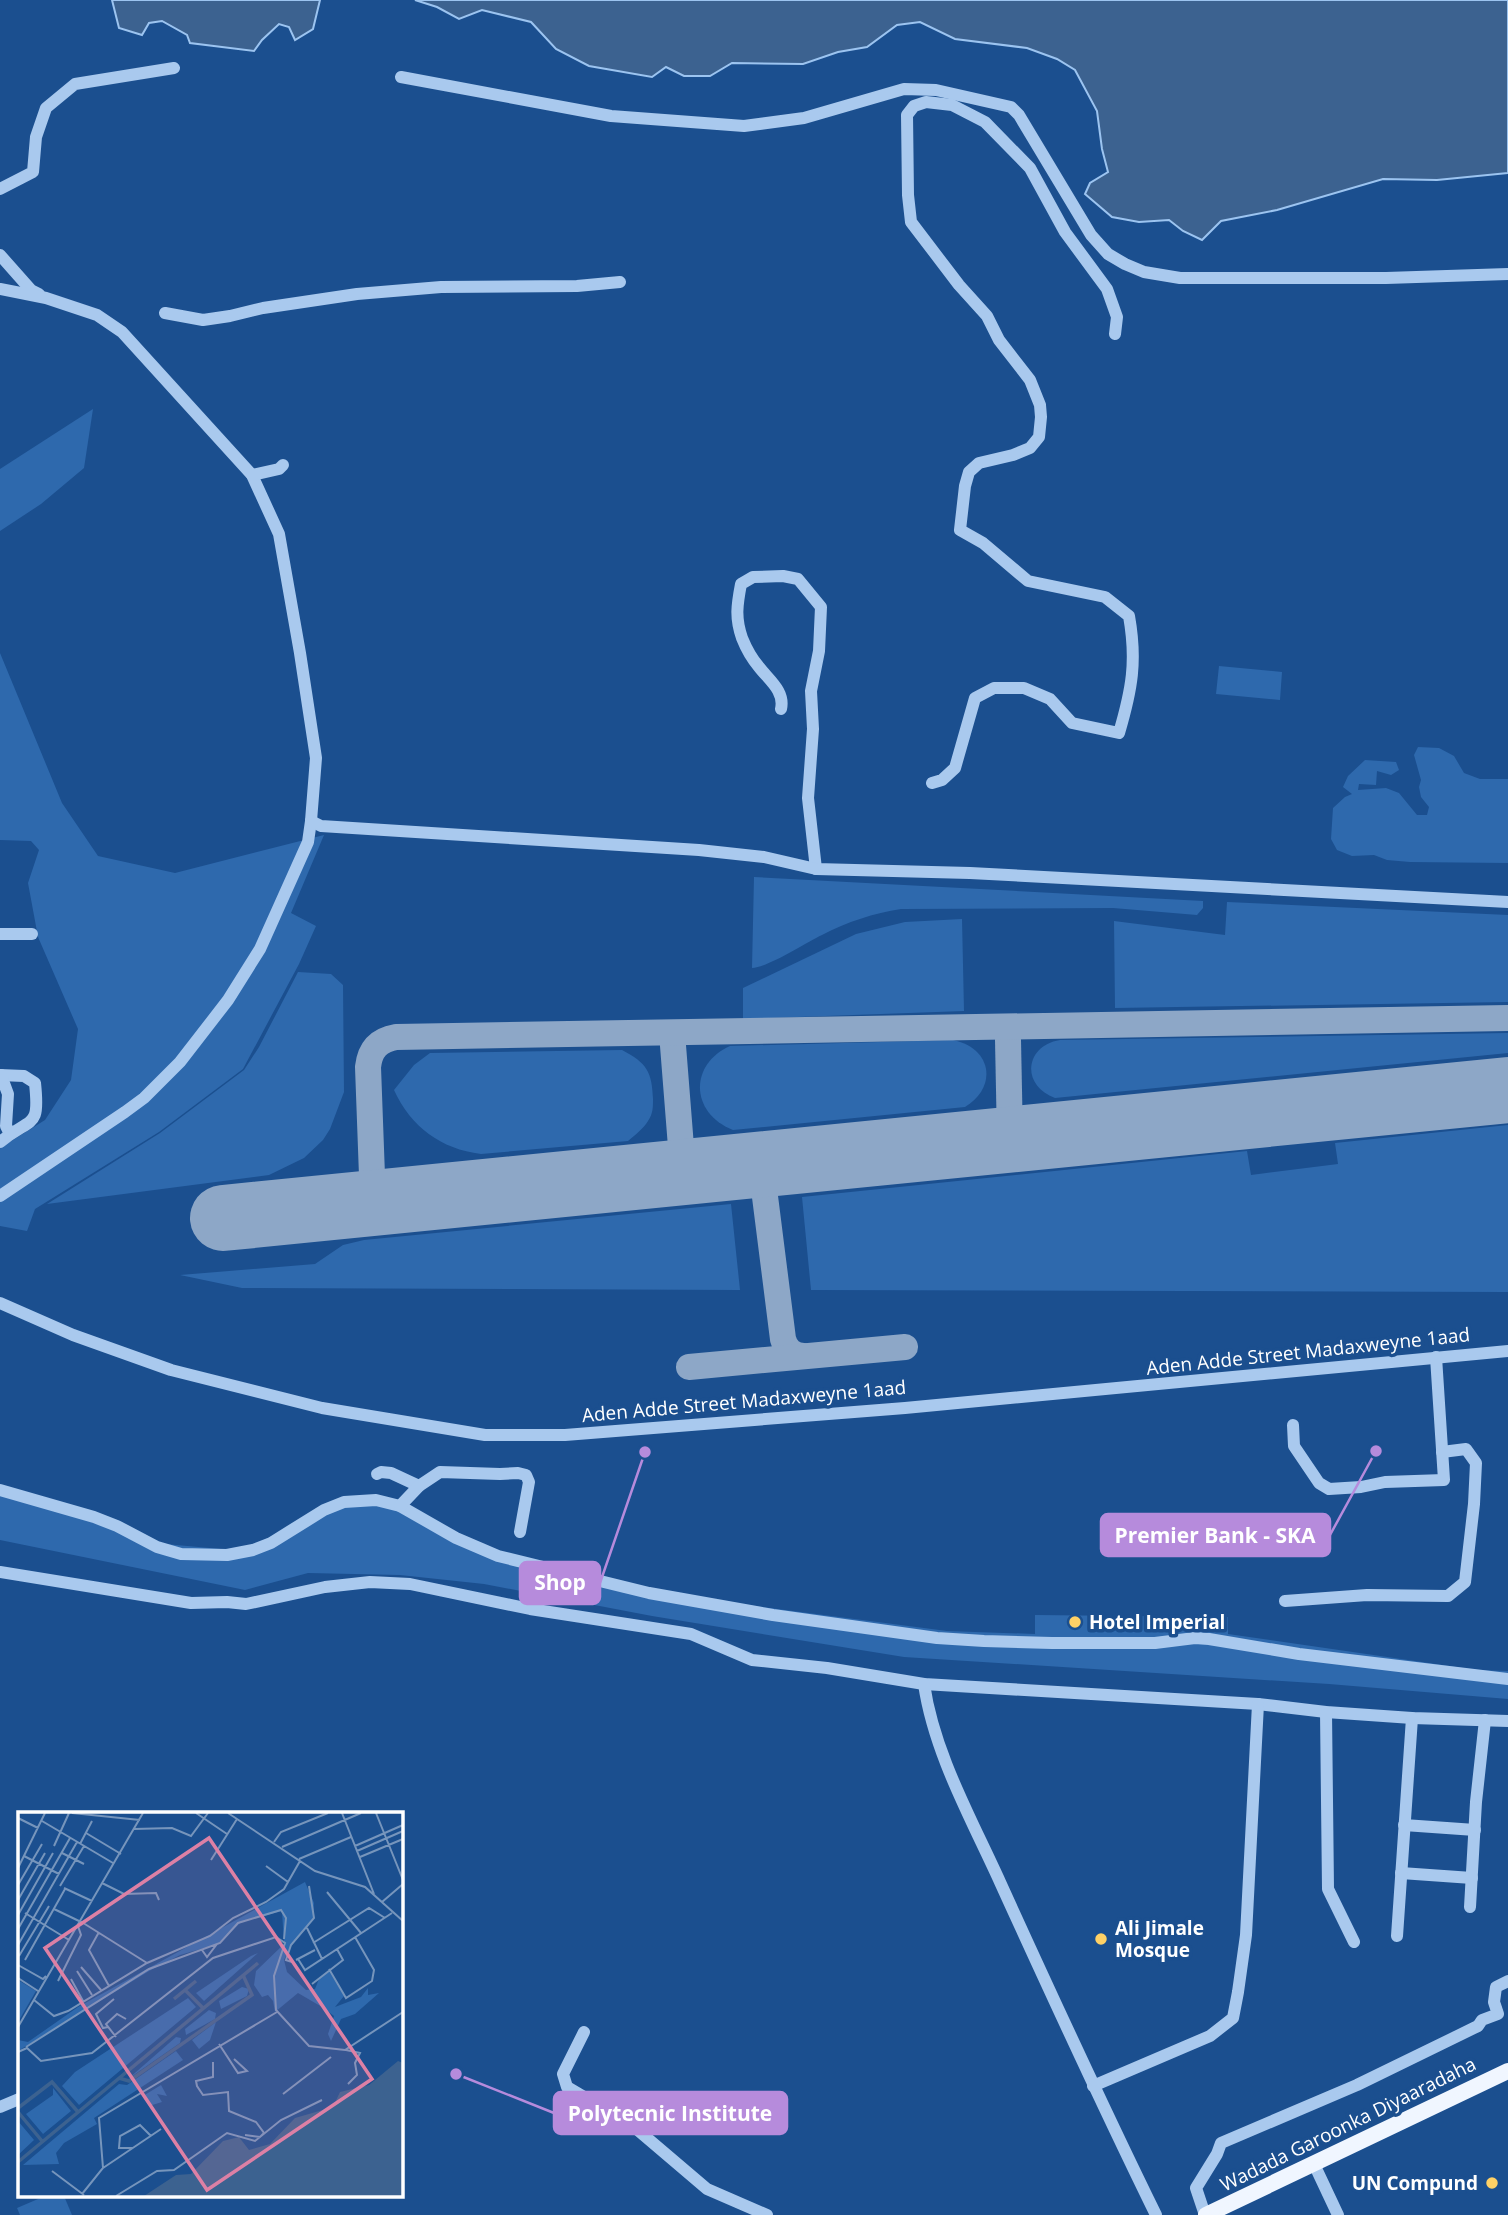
<svg xmlns="http://www.w3.org/2000/svg" width="1508" height="2215" viewBox="0 0 1508 2215" font-family="'Open Sans',sans-serif">
<style>
.green{fill:#2e69ad}
.water{fill:#3c6290;stroke:#9cc4f0;stroke-width:2}
.lines{fill:none;stroke-linecap:round;stroke-linejoin:round}
.taxiway{stroke:#8da7c7;stroke-width:26}
.runway{stroke:#8da7c7;stroke-width:66}
.minor{stroke:#a9c9ee;stroke-width:12}
.major{stroke:#f0f6ff;stroke-width:16}
.poi-dot{fill:#ffd166;stroke:#1b4f8f;stroke-width:2.5}
.labels{text-anchor:middle;stroke-width:7;stroke-linejoin:round;paint-order:stroke}
.street-label{font-size:19px;fill:#fff;stroke:#1b4f8f}
.poi-label{font-size:19px;font-weight:bold;fill:#fff;stroke:#1b4f8f;text-anchor:start}
.inset-river{fill:none;stroke:#3c6290;stroke-width:3.5}
.inset-road{fill:none;stroke:#7695bc;stroke-width:2}
.view{fill:#dd80a5;fill-opacity:0.15;stroke:#dd80a5;stroke-width:3.5}
.inset-edge{fill:none;stroke:#fff;stroke-width:3.5}
.leader{fill:none;stroke:#b68bdc;stroke-width:2.5}
.callout-dot{fill:#b68bdc;stroke:#1b4f8f;stroke-width:2.5}
.callout{fill:#b68bdc;stroke:#b68bdc;stroke-width:2.5}
.callout-label{font-size:21px;text-anchor:middle;font-weight:bold;fill:#fff}
</style>
<rect width="100%" height="100%" fill="#1b4f8f"/>
<g class="green">
<path d="M 93,409 L 84,468 L 41,504 L 0,531 L 0,469 Z"/>
<path d="M 0,653 L 62,803 L 98,856 L 175,873 L 324,835 L 291,913 L 316,926 L 299,964 L 243,1069 L 159,1132 L 35,1209 L 27,1231 L 0,1226 L 0,1148 L 45,1120 L 71,1080 L 78,1029 L 38,937 L 28,883 L 39,850 L 31,841 L 0,840 Z"/>
<path d="M 1219,666 L 1282,672 L 1280,700 L 1216,694 Z"/>
<path d="M 1418,747 L 1439,748 L 1454,756 L 1464,773 L 1480,779 L 1508,779 L 1508,863 L 1410,862 L 1387,860 L 1374,855 L 1352,856 L 1337,850 L 1331,839 L 1333,808 L 1345,797 L 1352,794 L 1343,787 L 1348,776 L 1365,760 L 1396,762 L 1399,770 L 1391,775 L 1377,771 L 1376,785 L 1359,784 L 1358,790 L 1386,788 L 1399,793 L 1417,815 L 1427,815 L 1429,807 L 1421,797 L 1419,787 L 1421,780 L 1414,755 Z"/>
<path d="M 754,877 L 1203,901 L 1203,908 L 1197,915 L 1113,908 L 901,909 C 874,913 847,922 822,935 C 805,943 769,967 752,968 Z"/>
<path d="M 1227,902 L 1508,915 L 1508,1002 L 1115,1008 L 1114,921 L 1225,935 Z"/>
<path d="M 962,919 L 964,1011 L 743,1019 L 743,988 L 856,934 L 905,922 Z"/>
<path d="M 298,972 L 331,974 L 343,985 L 344,1092 L 330,1129 L 323,1140 L 304,1158 L 269,1175 L 47,1204 L 160,1133 L 244,1070 L 259,1047 Z"/>
<path d="M 1508,1033 L 1508,1053 L 1055,1098 C 1021,1086 1024,1046 1060,1040 Z"/>
<path d="M 953,1040 C 992,1048 998,1087 965,1107 L 733,1130 C 691,1114 688,1065 730,1046 Z"/>
<path d="M 622,1050 C 647,1063 652,1072 653,1099 C 653,1107 653,1114 648,1121 C 643,1129 635,1135 628,1141 L 481,1154 C 441,1149 411,1127 394,1090 L 414,1065 L 430,1053 Z"/>
<path d="M 1508,1125 L 1508,1292 L 811,1290 L 802,1197 L 1247,1151 L 1251,1175 L 1338,1164 L 1335,1143 Z"/>
<path d="M 731,1204 L 740,1290 L 242,1288 L 180,1275 L 315,1264 L 343,1245 L 364,1240 Z"/>
<path d="M 0,1491 L 154,1543 L 243,1551 L 336,1502 L 398,1503 L 480,1548 L 678,1596 L 947,1631 L 1035,1634 L 1035,1615 L 1228,1617 L 1228,1634 L 1477,1670 L 1508,1671 L 1508,1699 L 1329,1684 L 904,1657 L 652,1616 L 484,1584 L 400,1575 L 308,1573 L 245,1590 L 0,1540 Z"/>
<path d="M 45,2196 L 64,2196 L 72,2215 L 20,2215 L 17,2208 Z"/>
</g>
<g class="water">
<path d="M 112,0 L 320,0 L 313,29 L 295,40 L 289,27 L 279,24 L 262,40 L 254,51 L 190,43 L 187,35 L 162,21 L 149,23 L 142,35 L 119,28 Z"/>
<path d="M 415,0 L 1508,0 L 1508,173 L 1437,180 L 1383,179 L 1277,210 L 1221,221 L 1202,240 L 1183,231 L 1169,220 L 1139,222 L 1112,217 L 1085,194 L 1090,183 L 1108,172 L 1102,149 L 1097,111 L 1075,70 L 1057,59 L 1027,48 L 955,39 L 920,22 L 897,25 L 867,47 L 838,52 L 803,64 L 732,63 L 710,76 L 684,76 L 666,67 L 652,77 L 589,66 L 556,49 L 531,22 L 482,10 L 459,19 L 437,7 Z"/>
</g>
<g class="lines">
<g class="taxiway">
<path d="M 672,1033 L 683,1172"/>
<path d="M 1008,1040 L 1010,1140"/>
<path d="M 761,1165 L 783,1339 C 786,1350 793,1355 803,1356"/>
<path d="M 373,1203 L 368,1067 C 370,1049 379,1040 396,1037 L 1508,1018"/>
<path d="M 689,1367 L 905,1347"/>
</g>
<path class="runway" d="M 223,1218 L 1508,1090"/>
<g class="minor">
<path d="M 401,77 L 611,116 L 744,126 L 804,118 L 904,89 L 936,90 L 1011,107 L 1019,115 L 1091,235 L 1108,254 L 1125,264 L 1144,272 L 1180,278 L 1386,278 L 1508,274"/>
<path d="M 0,189 L 33,172 L 36,137 L 46,108 L 75,84 L 174,68"/>
<path d="M 0,255 L 31,290 L 39,294"/>
<path d="M 0,289 L 46,298 L 97,315 L 122,332 L 252,475 L 279,534 L 300,653 L 316,758 L 311,821 L 308,842 L 260,949 L 228,1000 L 180,1062 L 144,1098 L 125,1112 L 0,1196"/>
<path d="M 165,313 L 203,320 L 230,316 L 263,308 L 357,294 L 441,287 L 577,286 L 620,282"/>
<path d="M 252,475 L 279,469 L 283,465"/>
<path d="M 781,709 C 785,691 769,680 759,667 C 753,660 746,648 742,638 C 735,618 737,605 741,584 L 753,577 L 783,576 L 798,579 L 821,607 L 819,651 L 811,691 L 813,729 L 808,798 L 816,869"/>
<path d="M 932,783 L 942,780 L 955,768 L 975,698 L 994,688 L 1024,688 L 1050,699 L 1072,723 L 1119,733 C 1132,689 1137,661 1129,616 L 1105,597 L 1028,581 L 983,543 L 960,530 L 965,486 L 969,472 L 979,463 L 1013,455 L 1030,448 L 1039,437 L 1041,417 L 1040,405 L 1030,380 L 999,340 L 987,316 L 959,285 L 911,222 L 908,195 L 907,115 L 914,106 L 926,102 L 952,105 L 985,122 L 1030,168 L 1065,232 L 1107,289 L 1117,317 L 1115,334"/>
<path d="M 311,821 L 321,826 L 699,850 L 764,857 L 816,869 L 970,873 L 1508,902"/>
<path d="M 0,934 L 32,934"/>
<path d="M 0,1075 L 24,1076 L 35,1083 C 40,1130 32,1116 0,1142"/>
<path d="M 1,1075 L 8,1094 L 6,1126 L 10,1134"/>
<path d="M 0,1303 L 73,1335 L 171,1370 L 322,1408 L 485,1435 L 565,1435 L 905,1408 L 1508,1351"/>
<path d="M 1293,1425 L 1294,1446 L 1319,1483 L 1329,1489 L 1361,1487 L 1385,1482 L 1444,1480 L 1436,1357"/>
<path d="M 377,1474 L 381,1472 L 391,1473 L 419,1486"/>
<path d="M 0,1490 L 94,1517 L 117,1526 L 157,1547 L 181,1554 L 227,1555 L 253,1550 L 271,1543 L 324,1510 L 344,1502 L 376,1500 L 400,1506 L 456,1538 L 498,1556 L 649,1593 L 773,1615 L 937,1638 L 984,1641 L 1052,1643 L 1155,1643 L 1195,1638 L 1209,1639 L 1299,1654 L 1508,1679"/>
<path d="M 400,1506 L 419,1486 L 440,1472 L 500,1474 L 518,1473 L 526,1475 L 529,1482 L 520,1532"/>
<path d="M 0,1572 L 191,1603 L 227,1602 L 246,1604 L 325,1587 L 370,1582 L 410,1584 L 530,1609 L 691,1634 L 752,1660 L 827,1668 L 924,1684 L 1258,1704 L 1326,1712 L 1412,1718 L 1508,1721"/>
<path d="M 1285,1601 L 1367,1595 L 1448,1596 L 1465,1582 L 1474,1504 L 1476,1463 L 1466,1449 L 1442,1452"/>
<path d="M 924,1684 C 934,1753 971,1818 1000,1882 C 1051,1994 1102,2105 1156,2215"/>
<path d="M 1326,1712 L 1328,1889 L 1354,1942"/>
<path d="M 1404,1825 L 1475,1830"/>
<path d="M 1401,1873 L 1472,1878"/>
<path d="M 1470,1907 L 1476,1802 L 1485,1720"/>
<path d="M 1397,1936 L 1412,1718"/>
<path d="M 584,2032 L 563,2074 L 567,2087 L 633,2126 L 707,2189 L 767,2215"/>
<path d="M 1093,2086 L 1210,2036 L 1233,2018 L 1238,1992 L 1246,1935 L 1258,1704"/>
<path d="M 0,2107 L 19,2099"/>
<path d="M 1314,2164 L 1338,2215"/>
<path d="M 1205,2215 L 1196,2188 L 1217,2154 L 1221,2143 L 1357,2085 L 1478,2026 L 1482,2020 L 1498,2014 L 1494,2002 L 1496,1987 L 1508,1981"/>
</g>
<path class="major" d="M 1206,2215 L 1508,2071"/>
</g>
<g class="poi-dot">
<circle cx="1075" cy="1622" r="7"/>
<circle cx="1101" cy="1939" r="7"/>
<circle cx="1492" cy="2183" r="7"/>
</g>
<g class="labels">
<g class="street-label">
<text transform="translate(1308 1351) rotate(-6)" y="7">Aden Adde Street Madaxweyne 1aad</text>
<text transform="translate(744 1401) rotate(-5)" y="7">Aden Adde Street Madaxweyne 1aad</text>
<text transform="translate(1348 2124) rotate(-26)" y="7">Wadada Garoonka Diyaaradaha</text>
</g>
<g class="poi-label">
<text x="1089" y="1629">Hotel Imperial</text>
<text x="1115" y="1935">Ali Jimale<tspan x="1115" dy="22">Mosque</tspan></text>
<text x="1478" y="2190" text-anchor="end">UN Compund</text>
</g>
</g>
<g transform="translate(18 1812)">
<rect width="385" height="385" fill="#1b4f8f"/>
<path d="M 287,70 L 296,91 L 295,106 L 273,133 L 266,148 L 269,160 L 288,178 L 297,177 L 301,167 L 311,159 L 326,184 L 317,195 L 343,185 L 350,176 L 350,183 L 361,181 L 337,202 L 323,207 L 313,229 L 310,222 L 316,204 L 304,195 L 280,181 L 257,200 L 255,189 L 250,183 L 244,185 L 236,173 L 238,159 L 266,132 L 264,99 L 223,110 L 200,132 L 162,143 L 131,159 L 0,239 L 0,228 L 10,230 L 60,195 ZM 240,141 L 186,189 L 178,181 L 233,144 ZM 0,168 L 18,179 L 0,210 ZM 224,175 L 231,177 L 229,184 L 203,197 L 201,189 ZM 170,186 L 178,195 L 61,293 L 44,274 L 57,260 ZM 191,198 L 198,201 L 197,207 L 168,223 L 167,217 ZM 198,210 L 192,228 L 181,237 L 174,228 ZM 158,225 L 163,226 L 162,231 L 110,267 ZM 158,239 L 165,248 L 76,306 L 79,312 L 46,331 L 38,341 L 41,352 L 5,353 L 101,272 L 109,273 ZM 143,273 L 149,284 L 139,282 L 144,290 L 131,294 L 125,284 ZM 35,276 L 53,299 L 25,322 L 8,302 L 35,283 ZM 0,309 L 16,328 L 0,343 Z" fill="#2e69ad"/>
<path d="M 380,249 L 385,251 L 385,384 L 126,384 L 158,363 L 173,362 L 205,329 L 221,325 L 231,338 L 252,332 L 277,306 L 315,295 L 322,280 L 351,273 Z" fill="#3c6290"/>
<path class="inset-river" d="M 167,178 L 185,196M 156,187 L 178,169M 101,266 L 111,269 L 234,183 L 225,163M 0,296 L 34,270 L 60,300M 0,300 L 24,329M 0,350 L 240,151"/>
<path class="inset-road" d="M 54,1 L 122,8M 178,1 L 209,22M 210,1 L 297,59 L 347,75 L 385,109M 324,1 L 356,82M 358,1 L 385,68M 0,6 L 20,16M 24,9 L 95,51M 116,17 L 154,16 L 173,24 L 190,1M 68,21 L 103,42M 256,30 L 263,20 L 310,1M 62,32 L 74,9M 36,34 L 51,1M 337,34 L 385,13M 264,35 L 343,1M 339,39 L 385,19M 44,41 L 66,52M 6,44 L 41,62M 342,45 L 385,27M 281,47 L 333,25M 193,48 L 219,7M 248,54 L 270,70M 0,56 L 27,1M 84,71 L 106,82 L 138,81 L 141,88M 0,73 L 24,32M 42,74 L 66,34M 46,76 L 74,89M 309,80 L 343,121M 0,88 L 27,41M 364,90 L 385,72M 36,97 L 61,109M 7,101 L 51,128M 0,103 L 35,41M 62,109 L 129,151M 289,116 L 304,147M 0,117 L 52,26M 81,120 L 71,138 L 91,174M 295,131 L 351,96 L 367,106M 0,133 L 59,30M 184,138 L 189,145 L 199,132M 1,144 L 31,94M 280,147 L 287,158 L 374,101M 7,148 L 47,77M 278,148 L 297,138M 274,150 L 268,148 L 273,133 L 296,106 L 291,74M 0,153 L 25,167 L 28,164M 63,155 L 83,178M 311,157 L 328,186 L 354,169 L 356,158 L 337,125M 59,159 L 74,183M 0,166 L 20,179M 53,167 L 65,189M 40,169 L 63,123 L 60,114M 294,172 L 325,148 L 319,137M 16,188 L 36,204 L 50,199 L 129,151 L 192,124 L 215,106 L 248,90 L 266,77 L 282,49M 0,215 L 125,1M 90,215 L 85,216 L 78,202 L 96,187M 98,225 L 88,212 L 99,202 L 108,207M 201,232 L 220,261 L 229,259 L 216,247M 8,235 L 131,157 L 202,131 L 220,111 L 263,98 L 268,106 L 266,127M 328,238 L 342,241 L 337,251 L 339,263 L 330,272M 0,240 L 9,236 L 23,249 L 74,241 L 195,146 L 258,125 L 267,131 L 256,164 L 258,198 L 291,234 L 327,238 L 385,200M 195,250 L 195,265 L 178,269 L 179,274 L 185,283 L 210,280 L 211,299 L 238,310 L 246,321 L 242,325 L 227,323M 265,282 L 313,245M 115,336 L 101,336 L 102,324 L 122,313 L 133,324M 85,356 L 143,317M 34,359 L 66,383M 64,382 L 85,356 L 81,306 L 259,200M 98,384 L 139,359 L 156,358 L 209,321 L 237,329 L 263,308 L 304,288"/>
<path class="view" d="M 191,26 L 354,267 L 189,378 L 27,136 Z"/>
<rect width="385" height="385" class="inset-edge"/>
</g>
<path class="leader" d="M1376 1451L1330 1535M645 1452L600 1583M456 2074L554 2113"/>
<g class="callout-dot">
<circle cx="1376" cy="1451" r="7"/>
<circle cx="645" cy="1452" r="7"/>
<circle cx="456" cy="2074" r="7"/>
</g>
<g class="callout">
<rect x="1101" y="1514" width="229" height="42" rx="7"/>
<rect x="520" y="1562" width="80" height="42" rx="7"/>
<rect x="554" y="2092" width="233" height="42" rx="7"/>
</g>
<g class="callout-label">
<text x="1215" y="1543">Premier Bank - SKA</text>
<text x="560" y="1590">Shop</text>
<text x="670" y="2121">Polytecnic Institute</text>
</g>
</svg>
